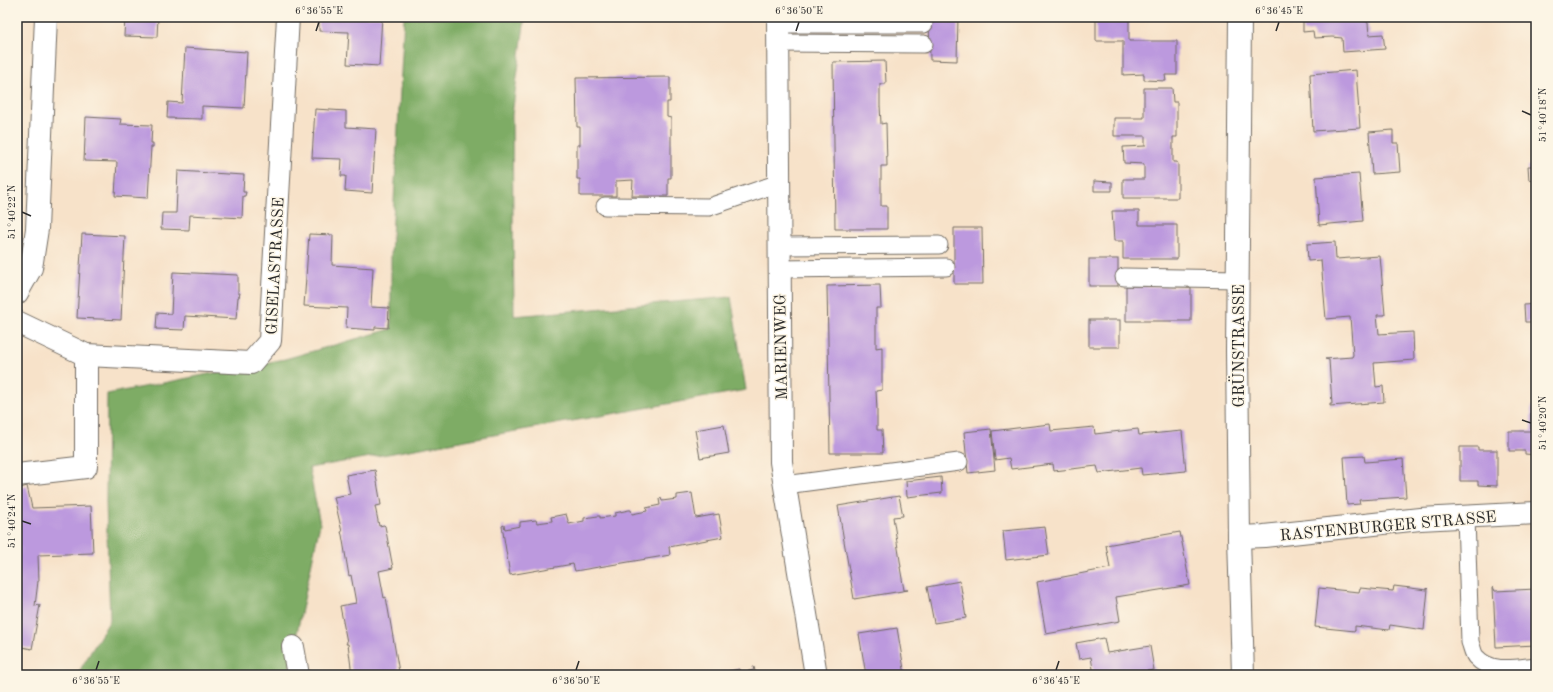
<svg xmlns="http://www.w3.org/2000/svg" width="1553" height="692" viewBox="0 0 1553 692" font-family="'Old Standard TT',serif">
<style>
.forest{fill:#7eac65;stroke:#546c48}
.building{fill:#bc99de}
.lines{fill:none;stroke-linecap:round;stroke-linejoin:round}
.lane-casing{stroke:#726b62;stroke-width:19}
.street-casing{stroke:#726b62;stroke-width:24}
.lane{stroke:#fff;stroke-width:17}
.street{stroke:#fff;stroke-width:22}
.ticks{fill:none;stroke:#2b2b2b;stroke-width:1.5}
.labels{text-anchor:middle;stroke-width:3;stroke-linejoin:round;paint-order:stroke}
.street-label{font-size:16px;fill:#2b2b2b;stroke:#fcf5e5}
.neatline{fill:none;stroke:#2b2b2b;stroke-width:1.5}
.ticks-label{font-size:10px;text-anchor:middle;fill:#2b2b2b}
</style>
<rect width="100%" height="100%" fill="#fcf5e5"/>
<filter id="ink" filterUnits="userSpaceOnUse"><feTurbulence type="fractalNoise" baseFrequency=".025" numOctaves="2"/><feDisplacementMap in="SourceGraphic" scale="8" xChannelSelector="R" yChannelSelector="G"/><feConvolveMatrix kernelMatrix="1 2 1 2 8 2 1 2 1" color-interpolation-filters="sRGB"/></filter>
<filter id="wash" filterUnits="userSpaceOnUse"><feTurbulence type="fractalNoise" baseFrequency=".012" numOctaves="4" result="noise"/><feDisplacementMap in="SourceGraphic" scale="16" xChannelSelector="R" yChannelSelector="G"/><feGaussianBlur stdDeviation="0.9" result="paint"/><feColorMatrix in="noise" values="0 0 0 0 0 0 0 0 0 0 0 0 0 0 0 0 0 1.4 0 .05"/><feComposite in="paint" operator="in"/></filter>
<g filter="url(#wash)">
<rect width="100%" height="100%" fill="#f7e2c9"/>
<path class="forest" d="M 404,17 L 525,17 L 512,115 L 514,316 L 731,297 L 746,390 L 309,468 L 320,524 L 288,675 L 77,675 L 110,620 L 106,502 L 107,394 L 285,359 L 391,329 L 391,256 Z"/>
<g id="blocks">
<g class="building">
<path d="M 125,17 L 158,17 L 157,37 L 124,36 Z"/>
<path d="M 319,17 L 382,17 L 379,66 L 347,64 L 349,32 L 319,31 Z"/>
<path d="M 929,17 L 958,17 L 957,61 L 930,60 Z"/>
<path d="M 1096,17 L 1129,17 L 1129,41 L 1177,41 L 1177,75 L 1165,75 L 1166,81 L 1144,80 L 1144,74 L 1123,75 L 1123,41 L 1096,41 Z"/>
<path d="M 1293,17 L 1361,17 L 1368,23 L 1369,35 L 1383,34 L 1385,49 L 1343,52 L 1342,38 L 1332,37 L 1314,38 L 1313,31 L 1303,32 L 1303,19 L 1293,19 Z"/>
<path d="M 185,48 L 247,52 L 244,108 L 202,106 L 202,119 L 167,118 L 168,102 L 182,103 Z"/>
<path d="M 885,61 L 886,84 L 880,84 L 880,105 L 881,124 L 886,123 L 887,166 L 881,166 L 881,206 L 887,206 L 887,229 L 835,229 L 833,62 Z"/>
<path d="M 1356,70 L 1360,128 L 1313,131 L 1310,74 Z"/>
<path d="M 670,77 L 670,102 L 667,102 L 667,117 L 671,118 L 671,178 L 668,178 L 668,196 L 632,196 L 633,180 L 616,181 L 616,196 L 580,196 L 580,179 L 577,179 L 577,145 L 580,145 L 580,127 L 577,127 L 576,78 Z"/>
<path d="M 1144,88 L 1172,88 L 1173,102 L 1177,102 L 1177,137 L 1173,137 L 1173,162 L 1177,162 L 1178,164 L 1178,198 L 1123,198 L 1123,179 L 1144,179 L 1144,164 L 1124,163 L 1123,147 L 1145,146 L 1145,136 L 1114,136 L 1114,118 L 1144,118 Z"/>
<path d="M 315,109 L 346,111 L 346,127 L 376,129 L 372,193 L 345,191 L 346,176 L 341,176 L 342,159 L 312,158 Z"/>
<path d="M 86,117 L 121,119 L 120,124 L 152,125 L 151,143 L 153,143 L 153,147 L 151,147 L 148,198 L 115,196 L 117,162 L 84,161 Z"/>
<path d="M 1393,130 L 1393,143 L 1398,143 L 1400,172 L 1372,174 L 1369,132 Z"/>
<path d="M 1528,166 L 1536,166 L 1536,179 L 1529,180 Z"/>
<path d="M 178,171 L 244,175 L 243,192 L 246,192 L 245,196 L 243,196 L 242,218 L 190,215 L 189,230 L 161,229 L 162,213 L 176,213 Z"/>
<path d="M 1359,174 L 1363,221 L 1319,225 L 1316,177 Z"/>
<path d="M 1094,181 L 1112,182 L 1112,191 L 1094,191 Z"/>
<path d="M 1112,211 L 1139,211 L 1139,225 L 1177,225 L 1177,259 L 1123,259 L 1123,241 L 1114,241 Z"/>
<path d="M 954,228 L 982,228 L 983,284 L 954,284 Z"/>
<path d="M 82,234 L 125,236 L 121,320 L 77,318 Z"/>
<path d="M 309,234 L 333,235 L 332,265 L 373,268 L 371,307 L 389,308 L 388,328 L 375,327 L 375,330 L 346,328 L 347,308 L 304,306 Z"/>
<path d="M 1335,242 L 1336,259 L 1380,256 L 1385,315 L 1377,315 L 1379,334 L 1413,332 L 1414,360 L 1374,363 L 1376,387 L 1383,386 L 1384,402 L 1330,406 L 1330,404 L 1332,404 L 1329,360 L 1325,359 L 1352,357 L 1353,355 L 1350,317 L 1326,319 L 1321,260 L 1308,261 L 1307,244 Z"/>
<rect x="1089" y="259" width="29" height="27"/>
<path d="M 173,272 L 238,275 L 238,293 L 240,293 L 239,297 L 238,297 L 236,319 L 185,316 L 184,330 L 156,329 L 157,313 L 171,314 Z"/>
<path d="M 880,285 L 881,308 L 876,308 L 876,348 L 882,347 L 882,390 L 876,391 L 877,410 L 877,430 L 882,430 L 883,453 L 830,453 L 827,286 Z"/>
<path d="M 1126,286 L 1191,287 L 1191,321 L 1126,321 Z"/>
<path d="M 1536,304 L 1536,322 L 1525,322 L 1524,305 Z"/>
<rect x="1089" y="320" width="31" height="27"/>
<path d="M 1531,406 L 1536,406 L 1536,455 L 1525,454 L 1525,451 L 1509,451 L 1509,431 L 1531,431 Z"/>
<path d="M 1050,424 L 1051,431 L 1094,427 L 1095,434 L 1138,429 L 1139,435 L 1182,431 L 1186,471 L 1142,475 L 1141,468 L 1099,473 L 1097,466 L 1054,471 L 1053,464 L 1011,469 L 1009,458 L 995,460 L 992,431 Z"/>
<path d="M 724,425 L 729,453 L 700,458 L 695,430 Z"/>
<path d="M 991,429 L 995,470 L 968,473 L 964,432 Z"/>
<path d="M 1460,447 L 1478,447 L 1478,450 L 1497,450 L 1497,486 L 1478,485 L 1478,481 L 1460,481 Z"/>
<path d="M 1364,456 L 1365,462 L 1403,459 L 1406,497 L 1359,500 L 1360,504 L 1347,505 L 1344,457 Z"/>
<path d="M 375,470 L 381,505 L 375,506 L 379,526 L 384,525 L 385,526 L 393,568 L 379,571 L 384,598 L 386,597 L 399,672 L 384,675 L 352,675 L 348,644 L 346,644 L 347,642 L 340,606 L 356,603 L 351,575 L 349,576 L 342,535 L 341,532 L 342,532 L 334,497 L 350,494 L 346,475 Z"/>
<path d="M 941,477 L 942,493 L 907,497 L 906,481 Z"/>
<path d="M 27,486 L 32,508 L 91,506 L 93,553 L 38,555 L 39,581 L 38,581 L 35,606 L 40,605 L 32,649 L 17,646 L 17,489 Z"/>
<path d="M 692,493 L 696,518 L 719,514 L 723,537 L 669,547 L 670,555 L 575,571 L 573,564 L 510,575 L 502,526 L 504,525 L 505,529 L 520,526 L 520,522 L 536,520 L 537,523 L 552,521 L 551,517 L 566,514 L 569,524 L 584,521 L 584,518 L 598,516 L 600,516 L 600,518 L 615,516 L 615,513 L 629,510 L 631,510 L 632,514 L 647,511 L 646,508 L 660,505 L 659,499 L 661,498 L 662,501 L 677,499 L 677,495 Z"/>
<path d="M 899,496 L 903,516 L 893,517 L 901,567 L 900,567 L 904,590 L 908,590 L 854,599 L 838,506 Z"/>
<path d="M 1045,527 L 1049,555 L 1006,560 L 1003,531 Z"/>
<path d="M 1180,532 L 1190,585 L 1116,597 L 1120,621 L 1046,634 L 1037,582 L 1110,568 L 1106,545 Z"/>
<path d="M 960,581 L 966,618 L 934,623 L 927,587 Z"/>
<path d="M 1394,586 L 1427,590 L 1427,588 L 1428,589 L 1424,630 L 1390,625 L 1389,630 L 1355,626 L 1355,631 L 1315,627 L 1319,588 L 1359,592 L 1360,588 L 1393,591 Z"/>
<path d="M 1493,587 L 1495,591 L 1536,589 L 1536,645 L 1496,647 Z"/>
<path d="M 897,628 L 905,675 L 866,675 L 859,634 Z"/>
<path d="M 1104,638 L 1107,653 L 1150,646 L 1154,670 L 1147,671 L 1147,675 L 1094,675 L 1091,657 L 1079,659 L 1076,643 Z"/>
<path d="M 753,667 L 754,667 L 756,675 L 711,675 L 739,669 L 740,673 L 754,670 Z"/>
</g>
</g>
</g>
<g filter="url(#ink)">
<use href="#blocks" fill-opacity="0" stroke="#726b62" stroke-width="1"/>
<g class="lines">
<defs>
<g id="lane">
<path d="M 778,24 L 924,24"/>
<path d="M 778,43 L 924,44"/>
<path d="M 605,206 L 709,207 L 779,183"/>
<path d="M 778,246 L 939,245"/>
<path d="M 779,269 L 946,267"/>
<path d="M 1124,277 L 1238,279"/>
<path d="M 785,485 L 959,462"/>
<path d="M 1466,517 L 1470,642 C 1472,647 1473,654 1476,657 C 1491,674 1516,668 1536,666"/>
</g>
<g id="street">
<path d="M 778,17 L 781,462 L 816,675"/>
<path d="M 1240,17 L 1237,351 L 1239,537 L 1243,675"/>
<path d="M 17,293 L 31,268 L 37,229 L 46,17"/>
<path d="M 17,322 L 86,355 L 251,363 L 270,341 L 288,17"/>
<path d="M 17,475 L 86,467 L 86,355"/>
<path d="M 1239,537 L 1264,536 L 1420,519 L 1536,513"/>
<path d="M 293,647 L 298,675"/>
</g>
</defs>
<use href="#lane" class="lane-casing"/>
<use href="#street" class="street-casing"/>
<use href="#lane" class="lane"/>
<use href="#street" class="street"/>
</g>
</g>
<path class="ticks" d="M 316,31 L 319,22M 796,31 L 799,22M 1276,31 L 1279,22M 1522,111 L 1531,115M 22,212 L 31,216M 1522,420 L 1531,423M 22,521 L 31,524M 96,670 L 99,661M 576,670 L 579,661M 1056,670 L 1059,661"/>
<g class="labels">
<g class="street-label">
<text transform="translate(274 266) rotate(-87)" y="6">GISELASTRASSE</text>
<text transform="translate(1238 346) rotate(-90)" y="6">GRÜNSTRASSE</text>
<text transform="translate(780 347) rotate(-91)" y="6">MARIENWEG</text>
<text transform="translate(1388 525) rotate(-5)" y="6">RASTENBURGER STRASSE</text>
</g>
</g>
<rect width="1553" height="692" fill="none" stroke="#fcf5e5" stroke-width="44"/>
<rect x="22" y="22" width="1509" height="648" class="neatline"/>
<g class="ticks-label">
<text x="319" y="14">6°36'55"E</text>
<text x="799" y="14">6°36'50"E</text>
<text x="1279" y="14">6°36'45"E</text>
<text transform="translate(1542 115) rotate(-90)" y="4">51°40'18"N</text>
<text transform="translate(11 212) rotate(-90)" y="4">51°40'22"N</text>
<text transform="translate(1542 423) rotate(-90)" y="4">51°40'20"N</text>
<text transform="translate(11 521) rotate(-90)" y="4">51°40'24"N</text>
<text x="96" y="684">6°36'55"E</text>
<text x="576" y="684">6°36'50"E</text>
<text x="1056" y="684">6°36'45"E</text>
</g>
</svg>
